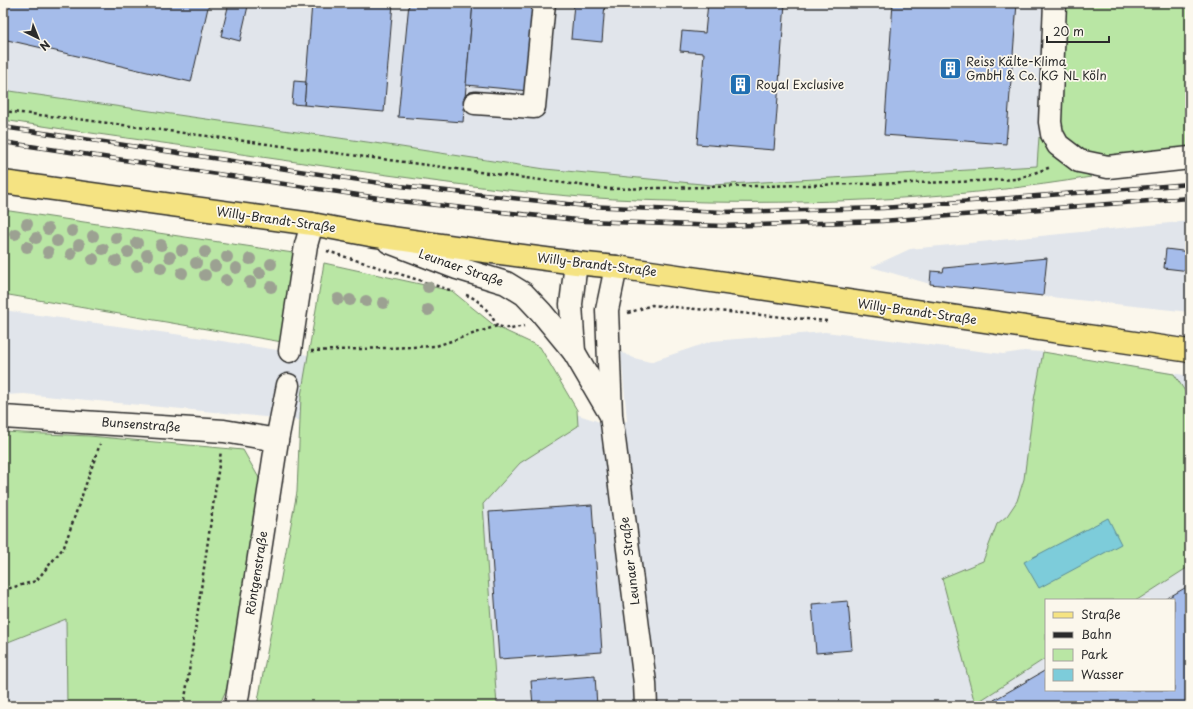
<svg xmlns="http://www.w3.org/2000/svg" width="1193" height="709" viewBox="0 0 1193 709" font-family="'Playpen Sans',sans-serif">
<style>
.built{fill:#e1e5eb;fill-rule:evenodd}
.green{fill:#b9e6a4;stroke:#728868}
.water{fill:#7dccda;stroke:#5c8c94}
.building{fill:#a5bcea;stroke:#2b2b2b}
.lines{fill:none;stroke-linecap:round;stroke-linejoin:round}
.minor-casing{stroke:#2b2b2b;stroke-width:25}
.major-casing{stroke:#2b2b2b;stroke-width:25}
.path{stroke:#2b2b2b;stroke-width:2.5;stroke-dasharray:3 3;stroke-linecap:butt}
.minor{stroke:#fbf7ec;stroke-width:22}
.major{stroke:#f5e382;stroke-width:22}
.rail-casing{stroke:#2b2b2b;stroke-width:4.5}
.rail{stroke:#fbf7ec;stroke-width:3;stroke-dasharray:9;stroke-linecap:butt}
.tree{fill:#9ca192}
.labels{text-anchor:middle;stroke-width:3.5;stroke-linejoin:round;paint-order:stroke}
.poi-label{font-size:12px;fill:#2b2b2b;stroke:#fbf7ec;text-anchor:start}
.street-label{font-size:12px;fill:#2b2b2b;stroke:#fbf7ec}
</style>
<rect width="100%" height="100%" fill="#fbf7ec"/>
<filter id="ink" filterUnits="userSpaceOnUse"><feTurbulence type="fractalNoise" baseFrequency=".025" numOctaves="2"/><feDisplacementMap in="SourceGraphic" scale="8" xChannelSelector="R" yChannelSelector="G"/><feConvolveMatrix kernelMatrix="1 2 1 2 8 2 1 2 1" color-interpolation-filters="sRGB"/></filter>
<g filter="url(#ink)">
<g class="built">
<path d="M 3,3 L 1045,3 L 1038,166 L 712,185 L 545,169 L 388,145 L 3,90 Z"/>
<path d="M 1190,221 L 1190,312 L 930,284 L 871,267 L 910,249 Z"/>
<path d="M 3,310 L 203,338 L 483,383 L 612,426 L 627,421 L 621,352 L 634,358 L 650,362 L 712,341 L 825,332 L 1003,354 L 1024,351 L 1043,352 L 1190,376 L 1190,706 L 364,706 L 402,430 L 24,394 L 3,395 ZM 1046,600 L 1174,600 L 1174,690 L 1046,690 Z"/>
<path d="M 66,619 L 67,706 L 3,706 L 3,644 Z"/>
</g>
<g class="green">
<path d="M 1067,3 L 1190,3 L 1190,153 L 1084,159 L 1059,136 L 1056,110 Z"/>
<path d="M 3,90 L 388,145 L 545,169 L 712,185 L 1037,166 L 1039,137 L 1064,161 L 1091,177 C 965,198 835,204 707,202 C 665,201 623,200 581,197 C 469,188 359,171 248,155 C 166,143 85,133 3,120 Z"/>
<path d="M 3,210 L 300,254 L 288,343 L 3,294 Z"/>
<path d="M 324,263 L 452,291 L 495,326 L 540,347 L 577,410 L 578,426 L 520,463 L 483,504 L 497,706 L 257,706 L 297,492 L 301,396 Z"/>
<path d="M 1043,352 L 1174,374 L 1190,399 L 1190,566 L 1137,600 L 1046,600 L 1046,658 L 975,704 L 942,578 L 983,561 L 997,524 L 1007,516 L 1017,501 L 1024,479 L 1034,400 Z"/>
<path d="M 3,432 L 89,436 L 243,450 L 263,485 L 230,681 L 219,706 L 67,706 L 66,619 L 3,644 Z"/>
</g>
<path class="water" d="M 1108,518 L 1121,544 L 1039,588 L 1024,562 Z"/>
<g class="building">
<path d="M 3,3 L 209,3 L 191,82 L 3,39 Z"/>
<path d="M 229,3 L 238,3 L 248,6 L 240,41 L 221,36 Z"/>
<path d="M 312,3 L 393,3 L 384,112 L 304,105 Z"/>
<path d="M 409,3 L 473,3 L 463,122 L 398,117 Z"/>
<path d="M 473,3 L 537,3 L 529,91 L 466,85 Z"/>
<path d="M 574,3 L 605,3 L 602,42 L 571,39 Z"/>
<path d="M 708,3 L 785,3 L 774,150 L 697,144 L 704,53 L 680,51 L 682,31 L 705,33 Z"/>
<path d="M 893,3 L 1017,3 L 1006,144 L 884,135 Z"/>
<path d="M 294,81 L 306,82 L 304,105 L 292,104 Z"/>
<path d="M 1166,249 L 1190,252 L 1190,271 L 1164,268 Z"/>
<path d="M 1047,258 L 1043,296 L 930,284 L 931,271 L 943,272 L 944,268 Z"/>
<path d="M 1190,277 L 1190,308 L 1187,308 Z"/>
<path d="M 592,505 L 602,652 L 499,659 L 489,512 Z"/>
<path d="M 1190,585 L 1190,706 L 998,706 L 994,700 L 1046,670 L 1046,690 L 1174,690 L 1174,600 L 1164,600 Z"/>
<path d="M 848,601 L 852,650 L 816,653 L 812,604 Z"/>
<path d="M 595,676 L 597,706 L 533,706 L 531,681 Z"/>
</g>
<g class="lines">
<defs>
<g id="minor">
<path d="M 1055,3 L 1050,122 L 1052,134 L 1058,145 L 1079,161 L 1108,167 L 1190,158"/>
<path d="M 475,103 L 534,107 L 544,3"/>
<path d="M 389,242 L 457,268 L 506,283 L 524,294 L 541,312 L 574,352 L 609,412"/>
<path d="M 616,267 L 607,310 L 611,415 L 645,683 L 646,706"/>
<path d="M 290,351 L 306,245 L 312,224"/>
<path d="M 574,352 L 571,304 L 576,263"/>
<path d="M 3,417 L 224,431 L 277,440"/>
<path d="M 236,706 L 277,440 L 288,385"/>
</g>
<path id="major" d="M 3,182 L 312,224 L 370,235 L 469,249 L 576,263 L 616,267 L 1190,351"/>
</defs>
<use href="#minor" class="minor-casing"/>
<use href="#major" class="major-casing"/>
<g class="path">
<path d="M 3,111 L 85,120 L 609,189 L 957,182 L 1017,179 L 1051,167"/>
<path d="M 327,251 L 450,290"/>
<path d="M 466,295 C 480,299 491,314 497,326"/>
<path d="M 628,313 L 652,305 L 827,321"/>
<path d="M 311,351 L 436,346 L 497,326 L 511,329 L 524,326"/>
<path d="M 3,590 L 36,581 L 64,547 L 100,444"/>
<path d="M 184,706 L 221,451"/>
</g>
<use href="#minor" class="minor"/>
<use href="#major" class="major"/>
<defs>
<g id="rail">
<path d="M 3,127 L 400,186 L 586,206 L 723,212 L 883,208 L 1190,184"/>
<path d="M 3,142 L 399,201 L 586,221 L 722,226 L 882,221 L 1190,198"/>
</g>
</defs>
<use href="#rail" class="rail-casing"/>
<use href="#rail" class="rail"/>
</g>
<g class="tree">
<circle cx="27" cy="224" r="6"/>
<circle cx="48" cy="229" r="6"/>
<circle cx="72" cy="231" r="6"/>
<circle cx="15" cy="234" r="6"/>
<circle cx="93" cy="236" r="6"/>
<circle cx="36" cy="238" r="6"/>
<circle cx="116" cy="238" r="6"/>
<circle cx="57" cy="241" r="6"/>
<circle cx="137" cy="243" r="6"/>
<circle cx="79" cy="245" r="6"/>
<circle cx="161" cy="245" r="6"/>
<circle cx="27" cy="247" r="6"/>
<circle cx="103" cy="249" r="6"/>
<circle cx="182" cy="250" r="6"/>
<circle cx="48" cy="252" r="6"/>
<circle cx="128" cy="252" r="6"/>
<circle cx="205" cy="252" r="6"/>
<circle cx="71" cy="254" r="6"/>
<circle cx="147" cy="255" r="6"/>
<circle cx="170" cy="257" r="6"/>
<circle cx="227" cy="257" r="6"/>
<circle cx="93" cy="259" r="6"/>
<circle cx="250" cy="259" r="6"/>
<circle cx="116" cy="261" r="6"/>
<circle cx="196" cy="263" r="6"/>
<circle cx="271" cy="264" r="6"/>
<circle cx="137" cy="266" r="6"/>
<circle cx="215" cy="266" r="6"/>
<circle cx="161" cy="268" r="6"/>
<circle cx="236" cy="268" r="6"/>
<circle cx="182" cy="273" r="6"/>
<circle cx="260" cy="273" r="6"/>
<circle cx="205" cy="275" r="6"/>
<circle cx="226" cy="280" r="6"/>
<circle cx="250" cy="282" r="6"/>
<circle cx="271" cy="287" r="6"/>
<circle cx="428" cy="287" r="6"/>
<circle cx="338" cy="299" r="6"/>
<circle cx="350" cy="300" r="6"/>
<circle cx="366" cy="301" r="6"/>
<circle cx="383" cy="303" r="6"/>
<circle cx="428" cy="310" r="6"/>
</g>
</g>
<defs>
<symbol id="building-square" viewBox="-11 -11 22 22"><rect x="-9" y="-9" width="18" height="18" rx="4" fill="#1f6fb2" stroke="#fbf7ec"/><path d="M-4-6H4V6H1V3H-1V6H-4ZM-2.5-4.3h1.7v1.8h-1.7ZM.8-4.3h1.7v1.8H.8ZM-2.5-1h1.7V.8h-1.7ZM.8-1h1.7V.8H.8Z" fill="#fff"/></symbol>
</defs>
<g fill-rule="evenodd">
<use href="#building-square" x="938" y="56" width="25" height="25"/>
<use href="#building-square" x="728" y="72" width="25" height="25"/>
</g>
<g class="labels">
<g class="poi-label">
<text x="966" y="66">Reiss Kälte-Klima<tspan x="966" dy="14">GmbH &amp; Co. KG NL Köln</tspan></text>
<text x="756" y="89">Royal Exclusive</text>
</g>
<g class="street-label">
<text transform="translate(276 220) rotate(8)" y="4">Willy-Brandt-Straße</text>
<text transform="translate(597 265) rotate(7)" y="4">Willy-Brandt-Straße</text>
<text transform="translate(461 268) rotate(19)" y="4">Leunaer Straße</text>
<text transform="translate(917 312) rotate(8)" y="4">Willy-Brandt-Straße</text>
<text transform="translate(141 425) rotate(4)" y="4">Bunsenstraße</text>
<text transform="translate(630 561) rotate(-97)" y="4">Leunaer Straße</text>
<text transform="translate(257 573) rotate(-81)" y="4">Röntgenstraße</text>
</g>
</g>
<rect width="1193" height="709" fill="none" stroke="#fbf7ec" stroke-width="16"/>
<rect x="8" y="8" width="1177" height="693" fill="none" stroke="#2b2b2b" stroke-width="1.5" filter="url(#ink)"/>
<rect x="1045" y="599" width="130" height="92" fill="#fbf7ec" stroke="#a8a59f"/>
<rect x="1053" y="612" width="20" height="6" fill="#f5e382" stroke="#a8a59f"/>
<text x="1081" y="619" font-size="12" fill="#2b2b2b">Straße</text>
<rect x="1053" y="632" width="20" height="6" fill="#2b2b2b" stroke="#a8a59f"/>
<text x="1081" y="639" font-size="12" fill="#2b2b2b">Bahn</text>
<rect x="1053" y="649" width="20" height="12" fill="#b9e6a4" stroke="#a8a59f"/>
<text x="1081" y="659" font-size="12" fill="#2b2b2b">Park</text>
<rect x="1053" y="669" width="20" height="12" fill="#7dccda" stroke="#a8a59f"/>
<text x="1081" y="679" font-size="12" fill="#2b2b2b">Wasser</text>
<g transform="translate(38 38) rotate(137)" stroke="#fbf7ec" stroke-width="3" paint-order="stroke">
<path d="M0-3L7 15L0 10L-7 15Z" fill="#2b2b2b"/>
<text y="-6" font-size="11" font-weight="bold" text-anchor="middle" fill="#2b2b2b">N</text>
</g>
<path d="M1047 36v6h62v-6" fill="none" stroke="#2b2b2b" stroke-width="2"/>
<text x="1053" y="36" font-size="12" fill="#2b2b2b" stroke="#fbf7ec" stroke-width="3" paint-order="stroke">20 m</text>
</svg>
